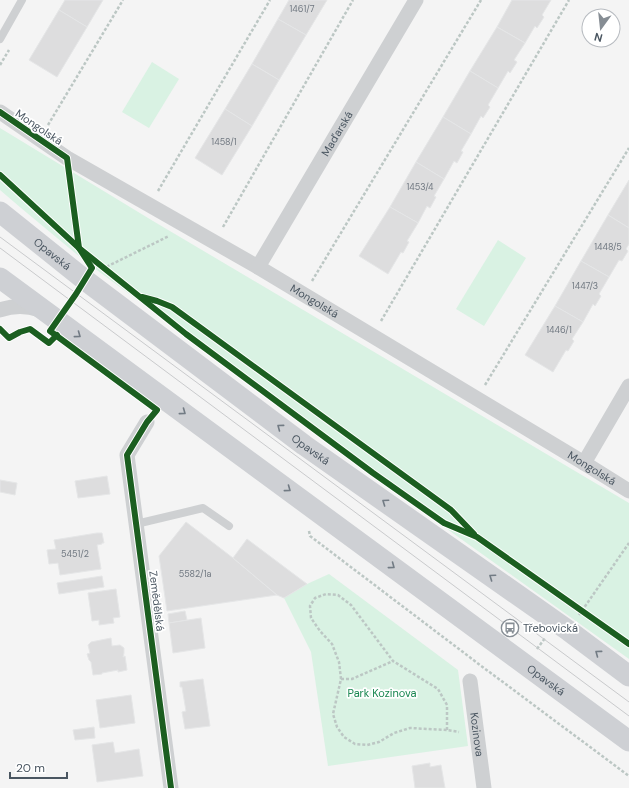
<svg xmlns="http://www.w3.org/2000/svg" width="629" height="788" viewBox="0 0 629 788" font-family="'DM Sans',sans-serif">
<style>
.green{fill:#d9f2e3}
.building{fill:#ddddde;stroke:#e5e6e7}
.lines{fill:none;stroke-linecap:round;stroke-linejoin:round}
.path{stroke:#bcc7c4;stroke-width:2.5;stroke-dasharray:3 2;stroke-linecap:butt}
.lane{stroke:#ced0d2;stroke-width:8}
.street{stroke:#ced0d2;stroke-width:15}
.secondary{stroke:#ced0d4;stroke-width:21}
.tram{stroke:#c9cacc;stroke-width:1}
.cycleway-casing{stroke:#fff;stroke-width:8}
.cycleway{stroke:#1b5e20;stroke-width:6}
.oneway{stroke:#727b84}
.labels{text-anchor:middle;stroke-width:3.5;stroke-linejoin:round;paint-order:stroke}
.number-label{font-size:9px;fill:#707881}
.street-label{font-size:11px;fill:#4a5661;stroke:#fff}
.poi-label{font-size:11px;fill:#4a5661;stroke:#fff;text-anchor:start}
.park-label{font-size:11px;fill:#17864f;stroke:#fff}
</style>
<rect width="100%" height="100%" fill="#f4f4f4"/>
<g class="green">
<path d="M 152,62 L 179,79 L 149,128 L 122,112 Z"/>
<path d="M 0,128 L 153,221 L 629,503 L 629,659 L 454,534 L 86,262 L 21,208 L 0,190 Z"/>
<path d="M 498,240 L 526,258 L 484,326 L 456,309 Z"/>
<path d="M 329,574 L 458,670 L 468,746 L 328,766 L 311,652 L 284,598 L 307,584 Z"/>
</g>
<g class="building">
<path d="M 65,0 L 103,0 L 87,27 L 59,10 Z"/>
<path d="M 289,0 L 327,0 L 306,35 L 278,19 Z"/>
<path d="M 512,0 L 551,0 L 542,15 L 544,17 L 537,28 L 535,26 L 525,43 L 497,27 Z"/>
<path d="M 59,10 L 87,27 L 57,77 L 29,60 Z"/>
<path d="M 278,19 L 306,35 L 279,80 L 252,64 Z"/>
<path d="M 497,27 L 525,43 L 514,60 L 517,62 L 510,73 L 508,71 L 498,88 L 470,71 Z"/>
<path d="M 252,64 L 279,80 L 252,126 L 225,109 Z"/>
<path d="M 470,71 L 498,88 L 488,105 L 490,107 L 483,118 L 481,116 L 471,134 L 443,117 Z"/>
<path d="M 225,109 L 252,126 L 222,175 L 195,158 Z"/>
<path d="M 443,117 L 471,134 L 461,151 L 463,152 L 457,163 L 454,161 L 444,179 L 416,162 Z"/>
<path d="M 416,162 L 444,179 L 434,196 L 436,197 L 430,208 L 427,206 L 418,223 L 390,207 Z"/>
<path d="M 629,180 L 629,228 L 608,215 Z"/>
<path d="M 390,207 L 418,223 L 407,241 L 409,242 L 403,253 L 401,252 L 388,274 L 359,256 Z"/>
<path d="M 608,215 L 629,228 L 629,244 L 626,249 L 628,251 L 622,261 L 619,260 L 609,277 L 581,261 Z"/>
<path d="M 581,261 L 609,277 L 599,294 L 601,296 L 595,306 L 593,304 L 583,322 L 555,306 Z"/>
<path d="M 555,306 L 583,322 L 572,339 L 574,341 L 568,351 L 566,350 L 553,372 L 525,355 Z"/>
<path d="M 107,476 L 110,494 L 78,498 L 75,481 Z"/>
<path d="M 0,480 L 17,483 L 15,495 L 0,492 Z"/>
<path d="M 186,522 L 233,558 L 277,595 L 167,611 L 159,556 Z"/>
<path d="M 97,533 L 102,533 L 104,543 L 102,543 L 102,544 L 97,545 L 101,569 L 60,575 L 58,563 L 49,564 L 47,550 L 56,549 L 54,540 Z"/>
<path d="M 247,539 L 307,584 L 284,598 L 277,595 L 233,558 Z"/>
<path d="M 102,576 L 104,587 L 59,594 L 57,583 Z"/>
<path d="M 116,589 L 120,617 L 113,618 L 114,623 L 99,625 L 99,620 L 92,621 L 88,593 Z"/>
<path d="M 185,611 L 187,620 L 169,623 L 168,614 Z"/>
<path d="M 201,618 L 205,648 L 173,653 L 169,623 Z"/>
<path d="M 111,638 L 112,646 L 120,645 L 124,648 L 124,653 L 123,657 L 125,656 L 127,670 L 118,672 L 118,670 L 102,673 L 102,674 L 93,675 L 91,662 L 89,660 L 87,654 L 90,653 L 88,645 L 91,642 Z"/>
<path d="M 203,679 L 210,726 L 185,729 L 182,712 L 186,711 L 182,687 L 180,687 L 180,682 Z"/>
<path d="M 131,695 L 135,723 L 100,728 L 96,700 Z"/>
<path d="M 94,727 L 95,738 L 75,740 L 73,730 Z"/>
<path d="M 113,742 L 115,753 L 139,749 L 143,776 L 97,782 L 92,745 Z"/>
<path d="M 430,763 L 430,767 L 441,765 L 445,788 L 415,788 L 412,766 Z"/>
</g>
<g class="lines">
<g class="path">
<path d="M 0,65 L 9,50"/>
<path d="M 48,125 L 123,0"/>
<path d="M 158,191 L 270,0"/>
<path d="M 223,227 L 353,0"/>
<path d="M 102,268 L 104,268 L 169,236"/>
<path d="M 312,281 L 481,0"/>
<path d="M 381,321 L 569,0"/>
<path d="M 485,385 L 629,148"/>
<path d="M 309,531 L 310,536 L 480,665 L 629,776"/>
<path d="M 579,615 L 629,543"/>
<path d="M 537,649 L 545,638"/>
<path d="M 341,679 L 352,679 L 393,661"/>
<path d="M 447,730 L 447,705 L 438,689 L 393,661 L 351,605 L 338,595 L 326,594 L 315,598 L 310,606 L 311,618 L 320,631 L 332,644 L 339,662 L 341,679 L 333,714 L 337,727 L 344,737 L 355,744 L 367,745 L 379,742 L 394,733 L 410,728 L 447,730 L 459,732"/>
</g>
<g class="lane">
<path d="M 0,39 L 22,0"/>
<path d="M 136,524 L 203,508 L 229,526"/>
</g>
<g class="street">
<path id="s1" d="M 0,112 L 67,158 L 258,267 L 584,463 L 629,491"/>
<path id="s2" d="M 258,267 L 416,0"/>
<path d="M 0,310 C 14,305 26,305 40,310"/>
<path d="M 147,422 L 127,455 L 171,788"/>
<path d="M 584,463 L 629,386"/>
<path id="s3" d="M 470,681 L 484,788"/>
</g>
<g class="secondary">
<path id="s4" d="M 0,212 L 85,280 L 304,445 L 569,631 L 629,676"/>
<path id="s5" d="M 0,278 L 629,741"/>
</g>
<g class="tram">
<path d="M 0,237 L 629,702"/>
<path d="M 0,248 L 629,716"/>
</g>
<defs>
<g id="cycleway">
<path d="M 0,112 L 67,158 L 79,248 L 92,268 L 76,294 L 50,331 L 157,410 L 147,422 L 127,455 L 171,788"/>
<path d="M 0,175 L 79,248 L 186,334 L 373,473 L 444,523 L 477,537 L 629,644"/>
<path d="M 142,297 L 157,301 L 172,307 L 451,510 L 474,534"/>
<path d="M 0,329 L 9,338 L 20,332 L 30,329 L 49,343 L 57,335"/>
</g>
</defs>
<use href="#cycleway" class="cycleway-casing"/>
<use href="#cycleway" class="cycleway"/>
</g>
<defs><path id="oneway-chevron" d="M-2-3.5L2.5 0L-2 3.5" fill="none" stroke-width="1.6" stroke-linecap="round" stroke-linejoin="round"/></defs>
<g class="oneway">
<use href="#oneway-chevron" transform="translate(78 335) rotate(36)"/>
<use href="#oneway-chevron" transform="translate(183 412) rotate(36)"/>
<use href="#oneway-chevron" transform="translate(280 427) rotate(-143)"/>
<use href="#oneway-chevron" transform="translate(288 489) rotate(36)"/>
<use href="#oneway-chevron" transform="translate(385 502) rotate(-145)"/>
<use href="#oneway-chevron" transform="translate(392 566) rotate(37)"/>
<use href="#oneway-chevron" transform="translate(492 577) rotate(-145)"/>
<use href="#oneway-chevron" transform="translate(598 653) rotate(-143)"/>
</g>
<defs>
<symbol id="bus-ring" viewBox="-11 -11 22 22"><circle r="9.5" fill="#fff" stroke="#868d94" stroke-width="1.5"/><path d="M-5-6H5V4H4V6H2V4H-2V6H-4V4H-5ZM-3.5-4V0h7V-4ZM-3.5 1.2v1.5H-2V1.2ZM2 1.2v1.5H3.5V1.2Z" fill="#868d94"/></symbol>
</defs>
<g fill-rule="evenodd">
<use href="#bus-ring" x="500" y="618" width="20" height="20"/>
</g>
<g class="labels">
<g class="number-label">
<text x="302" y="12">1461/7</text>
<text x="224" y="145">1458/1</text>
<text x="420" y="190">1453/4</text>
<text x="608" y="250">1448/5</text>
<text x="585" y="289">1447/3</text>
<text x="559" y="333">1446/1</text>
<text x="75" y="557">5451/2</text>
<text x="195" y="577">5582/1a</text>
</g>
<g class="street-label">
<text transform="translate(39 127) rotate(34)" y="4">Mongolská</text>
<text dy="4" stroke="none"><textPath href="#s2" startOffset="155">Maďarská</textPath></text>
<text dy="4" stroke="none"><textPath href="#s4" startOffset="67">Opavská</textPath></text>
<text dy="4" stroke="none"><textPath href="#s1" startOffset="367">Mongolská</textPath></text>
<text dy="4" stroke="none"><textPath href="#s4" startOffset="391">Opavská</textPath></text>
<text dy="4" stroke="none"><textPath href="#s1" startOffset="691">Mongolská</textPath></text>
<text transform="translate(157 601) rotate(83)" y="4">Zemědělská</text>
<text dy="4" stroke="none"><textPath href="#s5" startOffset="678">Opavská</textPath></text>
<text dy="4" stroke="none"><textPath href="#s3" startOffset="54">Kozinova</textPath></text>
</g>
<g class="poi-label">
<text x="523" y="632">Třebovická</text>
</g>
<g class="park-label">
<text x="382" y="697">Park Kozinova</text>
</g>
</g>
<g transform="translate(601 28) rotate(195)"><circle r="19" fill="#ffffff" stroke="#b7bbc0"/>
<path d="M0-3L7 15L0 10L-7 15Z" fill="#868d94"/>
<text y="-6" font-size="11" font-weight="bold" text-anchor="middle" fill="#4a5661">N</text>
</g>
<path d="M10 772v6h57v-6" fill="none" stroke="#4a5661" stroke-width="2"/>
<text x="16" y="772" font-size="12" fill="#4a5661" stroke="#ffffff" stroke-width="3" paint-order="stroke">20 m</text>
</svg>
